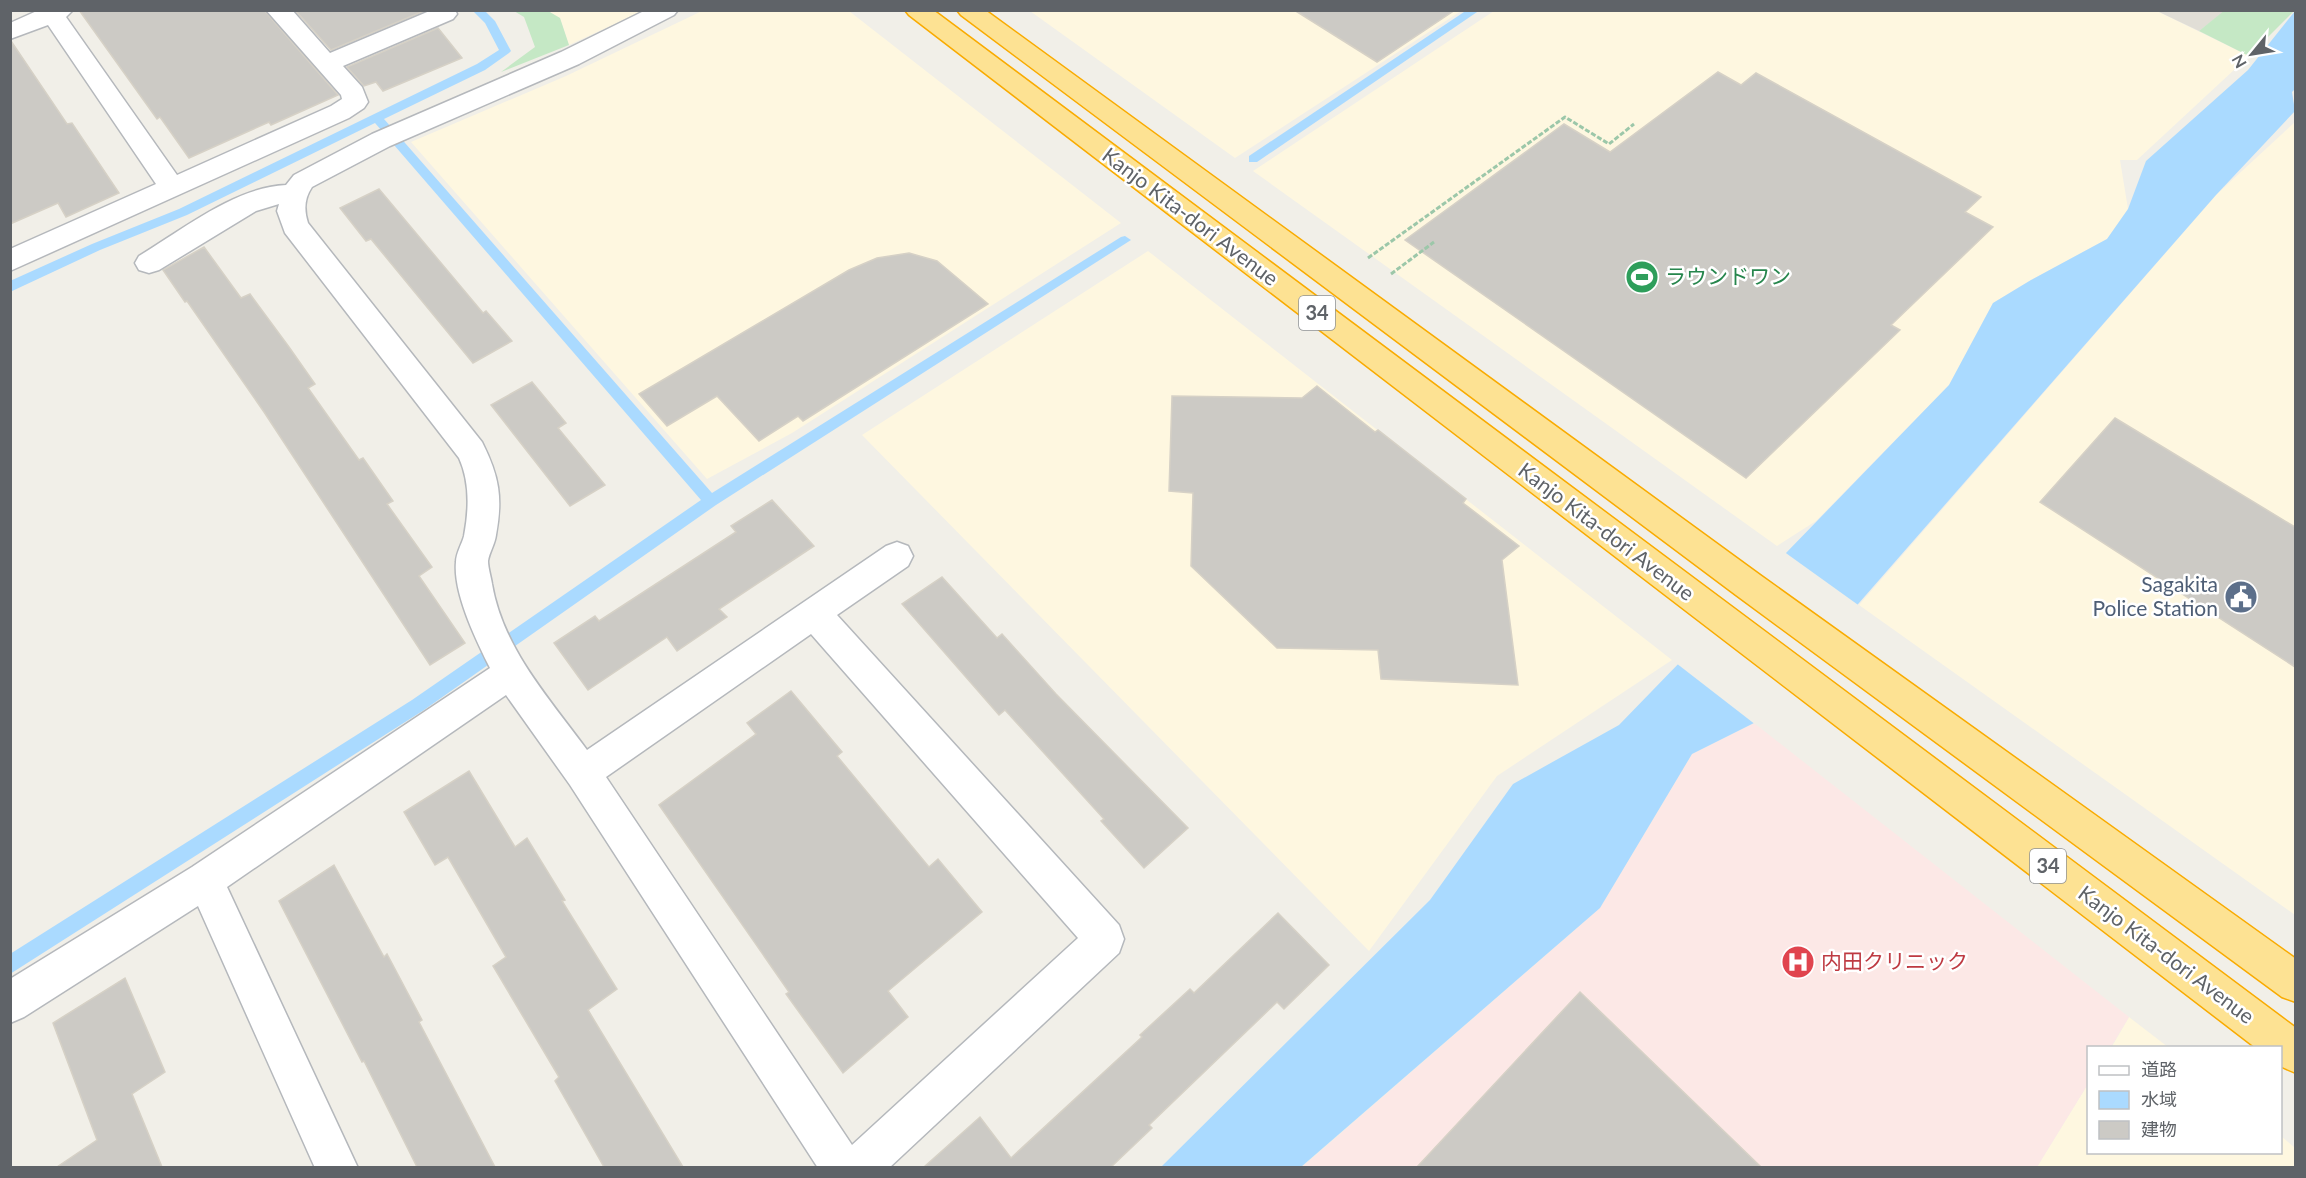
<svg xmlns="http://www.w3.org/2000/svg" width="2306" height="1178" viewBox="0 0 2306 1178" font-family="Lato,'Noto Sans JP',sans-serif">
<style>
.commercial{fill:#fef7e0}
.education{fill:#e1ded6}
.medical{fill:#fce8e6}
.green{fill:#c5e8c5}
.water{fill:#aadaff}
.pier{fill:#f1efe8}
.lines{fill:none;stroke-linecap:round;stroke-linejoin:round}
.stream{fill:#aadaff;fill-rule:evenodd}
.building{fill:#cccac5;stroke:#d6d1c6;stroke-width:1.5}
.street-casing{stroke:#b5b8bc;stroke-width:3}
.highway-casing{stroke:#f9ab00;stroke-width:3}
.path{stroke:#9cc7a9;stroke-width:3;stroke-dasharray:5 2;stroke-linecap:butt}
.street{fill:#fff;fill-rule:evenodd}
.highway{fill:#fde293;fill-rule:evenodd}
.labels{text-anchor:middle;stroke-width:5;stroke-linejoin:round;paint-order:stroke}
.shield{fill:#fff;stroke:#8f9295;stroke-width:1.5}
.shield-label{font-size:20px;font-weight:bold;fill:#5f6368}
.street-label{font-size:21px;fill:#5f6368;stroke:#fff}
.leisure-label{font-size:21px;fill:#27864d;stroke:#fff;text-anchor:start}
.service-label{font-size:21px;fill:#4e5e75;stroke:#fff;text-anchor:end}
.health-label{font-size:21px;fill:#be3a42;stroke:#fff;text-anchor:start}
</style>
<rect width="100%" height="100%" fill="#f1efe8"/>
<g class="commercial">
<path d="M 548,11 L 643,11 L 569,45 L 560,18 Z"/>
<path d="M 702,11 L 849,11 L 1121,223 L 792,433 L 707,479 L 411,142 L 566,76 Z"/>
<path d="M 1030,11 L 1461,11 L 1235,158 Z"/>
<path d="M 1494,11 L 2157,11 L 2249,56 L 2137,160 L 2120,160 L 2128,209 L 2107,239 L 2031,280 L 1993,303 L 1949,385 L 1816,521 L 1777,546 L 1253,171 Z"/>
<path d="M 2295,122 L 2295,915 L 1859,605 L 2216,195 Z"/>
<path d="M 1148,251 L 1672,660 L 1497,776 L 1369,951 L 862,435 Z"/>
<path d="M 2129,1017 L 2168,1047 L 2111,1048 Z"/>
<path d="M 2088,1084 L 2088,1152 L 2280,1152 L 2281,1136 L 2295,1148 L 2295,1167 L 2037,1167 Z"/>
</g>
<path class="education" d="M 2157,11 L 2225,11 L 2199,31 Z"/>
<path class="medical" d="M 1754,723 L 2129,1017 L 2111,1047 L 2088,1048 L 2088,1084 L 2037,1167 L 1301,1168 L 1600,908 L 1692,754 Z"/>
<g class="green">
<path d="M 2225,10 L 2294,10 L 2294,11 L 2249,56 L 2199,31 Z"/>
<path d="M 514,11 L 548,11 L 560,18 L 569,45 L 501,72 L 535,47 L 524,17 Z"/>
</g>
<path class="water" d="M 2295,11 L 2296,88 L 2292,92 L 2295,111 L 2216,195 L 1754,723 L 1692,754 L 1600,908 L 1301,1167 L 1160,1168 L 1430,900 L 1513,784 L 1619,725 L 1949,385 L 1993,303 L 2031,280 L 2107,239 L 2128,209 L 2146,161 L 2248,70 Z"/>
<path class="pier" d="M 1783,551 L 1861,607 L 1756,725 L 1676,663 Z"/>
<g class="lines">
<g class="stream">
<path d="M 472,10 L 484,10 L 495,21 L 511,51 L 509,53 L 485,70 L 384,119 L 712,493 L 1121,237 L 1125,236 L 1131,240 L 716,505 L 424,710 L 10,974 L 10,954 L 412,700 L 701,500 L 375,123 L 187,215 L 100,250 L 10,292 L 10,281 L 92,244 L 179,209 L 477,64 L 499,50 L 485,23 Z"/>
<path d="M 1467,10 L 1480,10 L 1257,162 L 1249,162 L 1249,156 Z"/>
</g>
</g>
<g class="building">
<path d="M 79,10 L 264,10 L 338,95 L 271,125 L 269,122 L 189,158 L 160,117 L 157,119 Z"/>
<path d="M 295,10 L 423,10 L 424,11 L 331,50 Z"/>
<path d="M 1294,10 L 1455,10 L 1377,62 Z"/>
<path d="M 438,28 L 462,58 L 383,91 L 376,82 L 364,86 L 347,67 Z"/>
<path d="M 11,41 L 67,124 L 72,123 L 119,193 L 66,217 L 58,203 L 10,224 Z"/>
<path d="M 1718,72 L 1741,85 L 1756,73 L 1981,197 L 1965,212 L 1993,227 L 1891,325 L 1900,330 L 1746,478 L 1405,240 L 1564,124 L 1610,152 Z"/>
<path d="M 379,189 L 483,313 L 486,311 L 512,341 L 473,363 L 371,239 L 366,241 L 340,208 Z"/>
<path d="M 204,247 L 241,298 L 250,294 L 289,347 L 315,384 L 308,388 L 359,460 L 363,458 L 393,501 L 387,504 L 432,567 L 419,576 L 465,643 L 430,665 L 264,412 L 187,301 L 185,302 L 163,270 Z"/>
<path d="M 909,253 L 937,261 L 988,304 L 803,421 L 798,416 L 759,441 L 717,396 L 667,426 L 639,394 L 849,270 L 877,258 Z"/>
<path d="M 532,382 L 566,423 L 558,428 L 605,485 L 570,506 L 491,405 Z"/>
<path d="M 1317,386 L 1375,432 L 1378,430 L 1466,499 L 1463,503 L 1519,546 L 1502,560 L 1518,685 L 1381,679 L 1378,650 L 1277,648 L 1191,566 L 1193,493 L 1169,491 L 1172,396 L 1302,398 Z"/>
<path d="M 2115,418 L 2295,527 L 2295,667 L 2040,502 Z"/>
<path d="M 772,500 L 814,546 L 719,609 L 727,617 L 677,651 L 667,637 L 588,690 L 554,643 L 595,616 L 599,621 L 736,532 L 731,526 Z"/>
<path d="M 942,577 L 997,638 L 1002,634 L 1056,694 L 1188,828 L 1144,868 L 1101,821 L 1104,819 L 1005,710 L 999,715 L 902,604 Z"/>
<path d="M 791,691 L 842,752 L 837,756 L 929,867 L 938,859 L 982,912 L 888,991 L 908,1017 L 843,1073 L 786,994 L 789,992 L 659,805 L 756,734 L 747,723 Z"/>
<path d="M 469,771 L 515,847 L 527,838 L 565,900 L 562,901 L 617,989 L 588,1010 L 683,1167 L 604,1167 L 555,1081 L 559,1077 L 493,966 L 506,957 L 448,857 L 435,865 L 404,812 Z"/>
<path d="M 334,865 L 384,957 L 387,954 L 422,1020 L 419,1022 L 495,1167 L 417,1167 L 364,1061 L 362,1062 L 279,901 Z"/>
<path d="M 1278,913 L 1329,965 L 1284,1009 L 1277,1002 L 1149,1125 L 1152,1128 L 1111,1167 L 924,1167 L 980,1117 L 1011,1158 L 1142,1037 L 1140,1035 L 1190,989 L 1194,993 Z"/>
<path d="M 125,978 L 165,1072 L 132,1094 L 162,1167 L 57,1167 L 97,1140 L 53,1023 Z"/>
<path d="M 1580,992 L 1761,1167 L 1417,1167 Z"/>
</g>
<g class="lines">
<defs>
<g id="street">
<path d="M 39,10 L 73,10 L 66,17 L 177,175 L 331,106 L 342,99 L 341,95 L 266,10 L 292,10 L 330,53 L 432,10 L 455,10 L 457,14 L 453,19 L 343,66 L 362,87 L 368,102 L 364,108 L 349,118 L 10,271 L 10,249 L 156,184 L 48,25 L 10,39 L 10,23 Z"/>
<path d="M 646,10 L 678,10 L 674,15 L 579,64 L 390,146 L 312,187 C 304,199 304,210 308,223 L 482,442 C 499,476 503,497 496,535 C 495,544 489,553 488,561 C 488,568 491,577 492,584 C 503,649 550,699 587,750 L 886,546 L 897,542 L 908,546 L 913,556 L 908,566 L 837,615 L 1119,925 L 1124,939 L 1119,953 L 889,1168 L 818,1168 L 570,785 L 506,695 L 227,887 L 358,1168 L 315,1168 L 198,906 L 24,1017 L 10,1023 L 10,979 L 192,867 L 490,668 C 476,640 453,593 456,562 C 456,553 462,544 464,536 C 469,510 470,482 459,458 L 285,233 L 277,211 L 279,204 L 256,211 L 159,270 L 149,273 L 139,270 L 135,263 L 139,256 C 182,230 235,187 286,185 L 294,175 L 372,134 L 561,52 ZM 811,634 L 1078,938 L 852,1145 L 606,777 Z"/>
</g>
<g id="highway">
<path d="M 905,10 L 933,10 L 2296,1028 L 2296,1073 L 2280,1066 L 2280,1048 L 2256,1048 L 909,15 Z"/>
<path d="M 957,10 L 985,10 L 1760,575 L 2296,959 L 2296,1002 L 2282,997 L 1736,595 L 961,15 Z"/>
</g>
</defs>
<use href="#street" class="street-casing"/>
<use href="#highway" class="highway-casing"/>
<g class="path">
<path d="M 1368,258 L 1565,117 L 1609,144 L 1634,124"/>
<path d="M 1391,274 L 1434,242"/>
</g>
<use href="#street" class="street"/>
<use href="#highway" class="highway"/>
</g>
<defs>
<symbol id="stadium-disc" viewBox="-11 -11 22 22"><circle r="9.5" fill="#2e9e5b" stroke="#fff"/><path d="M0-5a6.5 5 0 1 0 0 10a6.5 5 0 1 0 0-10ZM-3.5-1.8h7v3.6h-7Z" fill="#fff"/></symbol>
<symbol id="civic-disc" viewBox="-11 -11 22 22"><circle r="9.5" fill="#5c6f8a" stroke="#fff"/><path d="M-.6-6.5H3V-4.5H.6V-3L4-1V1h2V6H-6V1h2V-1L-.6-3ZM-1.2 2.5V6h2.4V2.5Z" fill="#fff"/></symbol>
<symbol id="hospital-disc" viewBox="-11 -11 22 22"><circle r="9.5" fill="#e0444e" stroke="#fff"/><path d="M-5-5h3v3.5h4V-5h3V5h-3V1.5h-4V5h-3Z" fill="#fff"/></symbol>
</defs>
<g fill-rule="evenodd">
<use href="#stadium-disc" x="1623" y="258" width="38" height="38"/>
<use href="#civic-disc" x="2222" y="578" width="38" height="38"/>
<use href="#hospital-disc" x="1779" y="943" width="38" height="38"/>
</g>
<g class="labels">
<g class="shield">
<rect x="1299" y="296" width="36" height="34" rx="4.5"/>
<rect x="2030" y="849" width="36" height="34" rx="4.5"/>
</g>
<g class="shield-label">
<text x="1317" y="320">34</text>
<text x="2048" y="873">34</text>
</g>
<g class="street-label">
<text transform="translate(1190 217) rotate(37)" y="7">Kanjo Kita-dori Avenue</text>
<text transform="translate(1606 532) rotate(37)" y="7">Kanjo Kita-dori Avenue</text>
<text transform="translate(2166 955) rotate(37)" y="7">Kanjo Kita-dori Avenue</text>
</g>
<g class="leisure-label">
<text x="1665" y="284">ラウンドワン</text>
</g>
<g class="service-label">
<text x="2218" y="592">Sagakita<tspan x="2218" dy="24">Police Station</tspan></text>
</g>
<g class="health-label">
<text x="1821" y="969">内田クリニック</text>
</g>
</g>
<rect width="2306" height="1178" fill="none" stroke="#5f6368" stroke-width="24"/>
<rect x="2087" y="1046" width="195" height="108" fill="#ffffff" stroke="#bfc1c3" stroke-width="1.5"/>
<rect x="2099" y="1066" width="30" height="9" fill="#ffffff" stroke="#bfc1c3" stroke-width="1.5"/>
<text x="2141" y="1076" font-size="18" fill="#5f6368">道路</text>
<rect x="2099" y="1091" width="30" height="18" fill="#aadaff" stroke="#bfc1c3" stroke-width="1.5"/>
<text x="2141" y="1106" font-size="18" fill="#5f6368">水域</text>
<rect x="2099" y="1121" width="30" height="18" fill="#cccac5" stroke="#bfc1c3" stroke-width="1.5"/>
<text x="2141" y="1136" font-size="18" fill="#5f6368">建物</text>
<g transform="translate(2252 54) rotate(240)" stroke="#ffffff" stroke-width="4.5" paint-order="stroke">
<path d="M0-4.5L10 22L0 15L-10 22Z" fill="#5f6368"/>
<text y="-9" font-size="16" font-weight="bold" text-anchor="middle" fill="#5f6368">N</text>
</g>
</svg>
